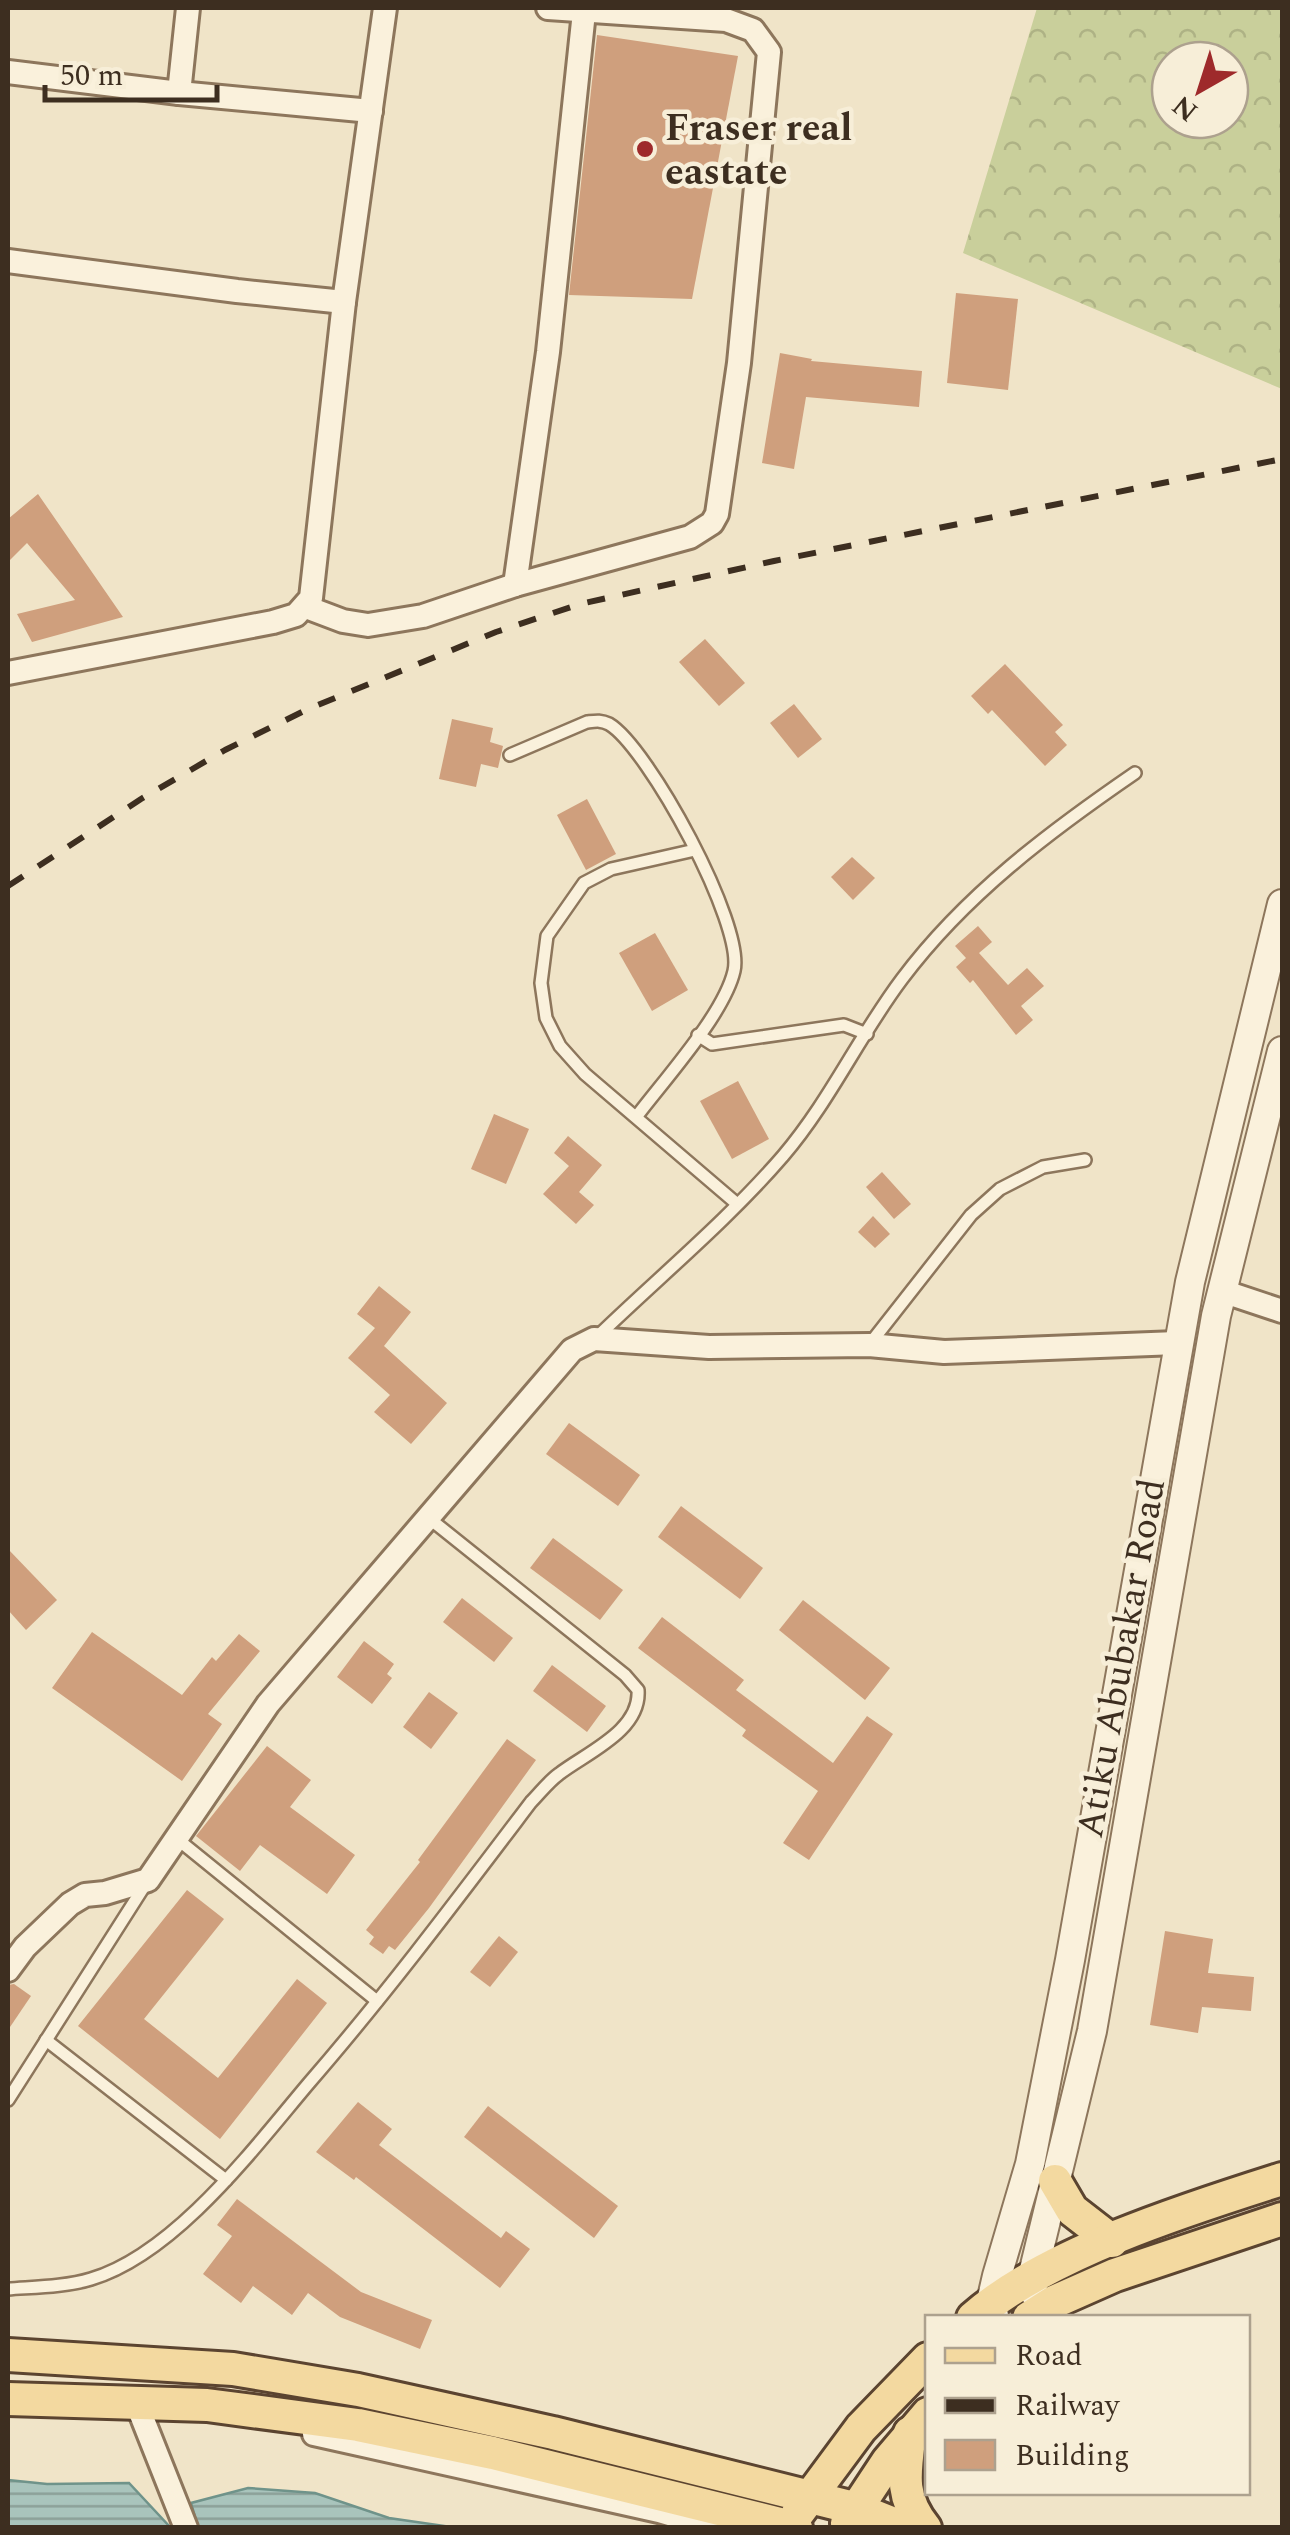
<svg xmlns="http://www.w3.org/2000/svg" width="1290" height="2535" viewBox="0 0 1290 2535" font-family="Spectral,serif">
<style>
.forest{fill:url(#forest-crowns);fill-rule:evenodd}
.water{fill:url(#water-rules);stroke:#6f938a;stroke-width:2.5}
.building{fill:#cf9f7d}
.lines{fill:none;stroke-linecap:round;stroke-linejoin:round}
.service-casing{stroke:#8d765c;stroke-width:16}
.minor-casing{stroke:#8d765c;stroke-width:28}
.tertiary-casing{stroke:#8d765c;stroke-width:32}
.primary-casing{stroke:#5b4430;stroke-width:38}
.service{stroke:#faf1dc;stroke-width:11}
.minor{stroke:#faf1dc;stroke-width:22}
.tertiary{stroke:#faf1dc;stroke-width:28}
.primary{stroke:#f3d9a0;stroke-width:32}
.rail{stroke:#3d2e20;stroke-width:6;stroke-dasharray:18 18;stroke-linecap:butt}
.poi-dot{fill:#9e2a2b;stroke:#f7eed8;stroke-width:4}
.labels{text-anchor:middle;stroke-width:9;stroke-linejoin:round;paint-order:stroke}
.poi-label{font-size:38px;font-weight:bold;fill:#3d2e20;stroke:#f7eed8;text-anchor:start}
.street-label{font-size:38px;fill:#3d2e20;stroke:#f7eed8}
</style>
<defs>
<pattern id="forest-crowns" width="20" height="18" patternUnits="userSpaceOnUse" patternTransform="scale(2.5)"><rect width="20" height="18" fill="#c9cf9b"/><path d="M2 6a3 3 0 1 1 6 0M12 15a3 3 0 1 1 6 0" fill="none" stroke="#aeb285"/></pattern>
<pattern id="water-rules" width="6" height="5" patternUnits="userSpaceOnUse" patternTransform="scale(2.5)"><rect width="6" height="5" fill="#a9c4bc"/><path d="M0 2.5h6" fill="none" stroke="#8ba098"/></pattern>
</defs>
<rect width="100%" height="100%" fill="#f0e4c8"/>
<path class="forest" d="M 1037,8 L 1282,8 L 1282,389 L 963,253 ZM 1170,60 L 1230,60 L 1230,120 L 1170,120 Z"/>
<g class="water">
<path d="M 8,2480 L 47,2484 L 129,2483 L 170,2527 L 8,2527 Z"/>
<path d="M 248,2488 L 315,2493 L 389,2518 L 451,2527 L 198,2527 L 191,2503 Z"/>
</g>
<g class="building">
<path d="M 597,35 L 738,56 L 692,299 L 569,295 Z"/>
<path d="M 956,293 L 1018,299 L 1008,390 L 947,383 Z"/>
<path d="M 780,353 L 812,359 L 811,361 L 922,371 L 919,407 L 806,397 L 794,469 L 762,463 Z"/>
<path d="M 38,494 L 123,617 L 32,642 L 17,614 L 75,600 L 27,543 L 8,562 L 8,519 Z"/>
<path d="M 705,639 L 745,683 L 719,706 L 679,662 Z"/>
<path d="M 1005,664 L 1063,725 L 1055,732 L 1067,745 L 1045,766 L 992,710 L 988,714 L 971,696 Z"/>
<path d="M 794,704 L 822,739 L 798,758 L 770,723 Z"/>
<path d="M 452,719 L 493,728 L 490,742 L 503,746 L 498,768 L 481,764 L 476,787 L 439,779 Z"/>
<path d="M 587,799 L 616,854 L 586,870 L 557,815 Z"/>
<path d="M 852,857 L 875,878 L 853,900 L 831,877 Z"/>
<path d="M 978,926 L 992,942 L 979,953 L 1008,985 L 1027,968 L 1044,986 L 1021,1006 L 1033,1020 L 1016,1035 L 973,980 L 970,983 L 956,967 L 966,958 L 955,946 Z"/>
<path d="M 655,933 L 688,990 L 652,1011 L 619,953 Z"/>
<path d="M 738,1081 L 769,1139 L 732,1159 L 700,1101 Z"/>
<path d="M 494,1114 L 529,1129 L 506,1184 L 471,1169 Z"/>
<path d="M 568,1136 L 602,1165 L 579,1192 L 594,1205 L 576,1224 L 543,1194 L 569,1166 L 554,1153 Z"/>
<path d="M 882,1172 L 911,1204 L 894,1219 L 866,1187 Z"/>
<path d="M 873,1216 L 890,1234 L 875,1248 L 858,1232 Z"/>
<path d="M 379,1286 L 411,1312 L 384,1346 L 447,1403 L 411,1444 L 374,1412 L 390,1395 L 348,1358 L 375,1328 L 357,1314 Z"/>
<path d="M 569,1423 L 640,1475 L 618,1506 L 546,1454 Z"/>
<path d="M 681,1506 L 763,1568 L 740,1599 L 658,1537 Z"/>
<path d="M 553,1538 L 623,1590 L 600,1620 L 530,1568 Z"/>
<path d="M 8,1549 L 57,1600 L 26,1630 L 8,1610 Z"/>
<path d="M 462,1598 L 513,1638 L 494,1662 L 443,1622 Z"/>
<path d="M 803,1600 L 890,1668 L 865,1700 L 779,1630 Z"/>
<path d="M 662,1617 L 744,1680 L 736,1690 L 833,1763 L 867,1716 L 893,1734 L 809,1860 L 783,1843 L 818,1791 L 742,1736 L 746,1730 L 638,1648 Z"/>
<path d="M 92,1632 L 182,1695 L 212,1657 L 216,1661 L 239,1634 L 260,1651 L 208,1714 L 222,1724 L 182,1781 L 52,1688 Z"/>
<path d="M 364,1641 L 394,1664 L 387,1674 L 392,1678 L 372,1704 L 337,1677 Z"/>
<path d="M 552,1665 L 606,1706 L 587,1732 L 533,1691 Z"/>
<path d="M 429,1692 L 458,1713 L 431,1749 L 403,1727 Z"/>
<path d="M 507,1739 L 536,1760 L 429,1908 L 395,1950 L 389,1946 L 383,1954 L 369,1944 L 374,1937 L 366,1930 L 420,1862 L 418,1860 Z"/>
<path d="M 267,1746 L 311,1780 L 290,1807 L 355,1855 L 327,1894 L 260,1845 L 240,1871 L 196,1836 Z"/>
<path d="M 187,1890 L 224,1919 L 144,2019 L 218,2078 L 297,1979 L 327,2003 L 220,2139 L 78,2026 Z"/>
<path d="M 1165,1931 L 1213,1939 L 1208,1973 L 1254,1977 L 1251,2011 L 1202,2007 L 1198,2033 L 1150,2025 Z"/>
<path d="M 499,1936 L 518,1952 L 490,1987 L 470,1972 Z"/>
<path d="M 14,1984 L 31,1996 L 8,2030 L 8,1985 Z"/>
<path d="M 358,2102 L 392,2129 L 379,2145 L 501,2238 L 506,2231 L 530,2249 L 500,2288 L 356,2177 L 354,2180 L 316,2152 Z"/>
<path d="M 488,2106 L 618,2206 L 594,2238 L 464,2137 Z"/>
<path d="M 237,2199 L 361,2292 L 432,2320 L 420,2349 L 340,2317 L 308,2293 L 292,2315 L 253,2286 L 241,2303 L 203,2274 L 232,2236 L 217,2225 Z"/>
</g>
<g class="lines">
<defs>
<g id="service">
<path d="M 510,755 L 587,722 C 596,721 601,720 609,724 C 648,747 745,925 734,971 C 724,1014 665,1079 637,1116"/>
<path d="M 695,850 L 611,869 L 584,883 L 547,936 L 541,983 L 546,1018 L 560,1046 L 585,1074 L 736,1203"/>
<path d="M 698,1035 L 712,1044 L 844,1025 L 867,1034"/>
<path d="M 597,1337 C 659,1277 727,1221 783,1156 C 830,1101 859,1036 902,979 C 965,895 1049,832 1135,773"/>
<path d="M 869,1345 L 971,1215 L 1000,1189 L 1043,1167 L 1085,1160"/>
<path d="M 176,1838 L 377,2001"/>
<path d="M 46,2040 L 226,2180"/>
<path d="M 8,2100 L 145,1885"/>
<path d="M 8,2289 C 34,2287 65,2287 91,2279 C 175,2254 254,2148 309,2083 C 387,1993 459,1897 531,1802 C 540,1793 548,1782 559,1774 C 586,1753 641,1731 638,1690 L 625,1675 L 430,1519"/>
</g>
<g id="minor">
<path d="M 8,72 L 179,93 L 371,111"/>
<path d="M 179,93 L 188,8"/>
<path d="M 8,261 L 237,291 L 344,302"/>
<path d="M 515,585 L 548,352 L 584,12"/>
<path d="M 306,607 L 343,621 L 368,625 L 423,616 L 515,585 L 690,537 L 712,523 L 717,514 L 739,363 L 769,52 L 753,30 L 726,20 L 548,8"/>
<path d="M 8,673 L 273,622 L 296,615 L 311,598 L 344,302 L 385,8"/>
<path d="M 1222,1291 L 1282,1311"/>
<path d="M 8,1970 L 25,1947 L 70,1904 L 85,1895 L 105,1893 L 148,1880 L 268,1704 L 572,1350 L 594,1339 L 709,1347 L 869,1345 L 944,1352 L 1177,1343"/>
<path d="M 136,2402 L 186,2528"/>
<path d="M 314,2434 L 659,2511 L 717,2528"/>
</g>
<g id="tertiary">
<path d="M 1033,2291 L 1032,2278 L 1092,2031 L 1216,1316 L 1282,1051"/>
<path d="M 994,2316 L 991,2302 L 997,2276 L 1030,2164 L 1070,1960 L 1190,1282 L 1282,904"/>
</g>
<g id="primary">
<path d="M 1055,2181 L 1072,2210 L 1112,2241"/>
<path d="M 973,2318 C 1045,2254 1190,2208 1282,2179"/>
<path d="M 1029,2318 L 1054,2302 L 1115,2275 L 1282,2219"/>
<path d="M 8,2355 L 233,2369 L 358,2390 L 553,2433 L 854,2508 L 904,2528"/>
<path d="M 8,2399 L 207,2405 L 358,2425 L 493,2453 L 796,2528"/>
<path d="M 910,2433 C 905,2472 899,2496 925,2528"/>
<path d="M 798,2513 L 861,2428 L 928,2359"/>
<path d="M 847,2523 L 888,2461 L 928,2414"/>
</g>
</defs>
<use href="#service" class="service-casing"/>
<use href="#minor" class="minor-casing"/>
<use href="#tertiary" class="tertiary-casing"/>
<use href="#primary" class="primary-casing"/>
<use href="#service" class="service"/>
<use href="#minor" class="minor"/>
<use href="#tertiary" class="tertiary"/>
<use href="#primary" class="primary"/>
<path class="rail" d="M 8,886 L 141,799 L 225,750 L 308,709 L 496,632 L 580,604 L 774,561 L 1282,459"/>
</g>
<circle class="poi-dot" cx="645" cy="149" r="10"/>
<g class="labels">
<g class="poi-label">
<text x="665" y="140">Fraser real<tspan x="665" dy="44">eastate</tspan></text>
</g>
<g class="street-label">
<text transform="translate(1120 1658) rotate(-80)" y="13">Atiku Abubakar Road</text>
</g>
</g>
<rect width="1290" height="2535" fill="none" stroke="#3d2e20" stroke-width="20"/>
<rect x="925" y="2315" width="325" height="180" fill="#f7eed8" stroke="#ada18e" stroke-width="2.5"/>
<rect x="945" y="2348" width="50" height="15" fill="#f3d9a0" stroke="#ada18e" stroke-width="2.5"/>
<text x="1015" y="2365" font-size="30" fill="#3d2e20">Road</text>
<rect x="945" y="2398" width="50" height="15" fill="#3d2e20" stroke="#ada18e" stroke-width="2.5"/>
<text x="1015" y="2415" font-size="30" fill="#3d2e20">Railway</text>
<rect x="945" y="2440" width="50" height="30" fill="#cf9f7d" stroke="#ada18e" stroke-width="2.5"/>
<text x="1015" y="2465" font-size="30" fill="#3d2e20">Building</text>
<g transform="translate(1200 90) rotate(219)"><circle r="48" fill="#f7eed8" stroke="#ada18e" stroke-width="2.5"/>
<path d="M0-8L18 38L0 25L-18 38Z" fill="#9e2a2b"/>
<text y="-15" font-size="28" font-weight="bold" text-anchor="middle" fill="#3d2e20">N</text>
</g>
<path d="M45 85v15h172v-15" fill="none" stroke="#3d2e20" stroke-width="5"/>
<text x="60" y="85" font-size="30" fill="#3d2e20" stroke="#f7eed8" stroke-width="8" paint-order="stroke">50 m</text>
</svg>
